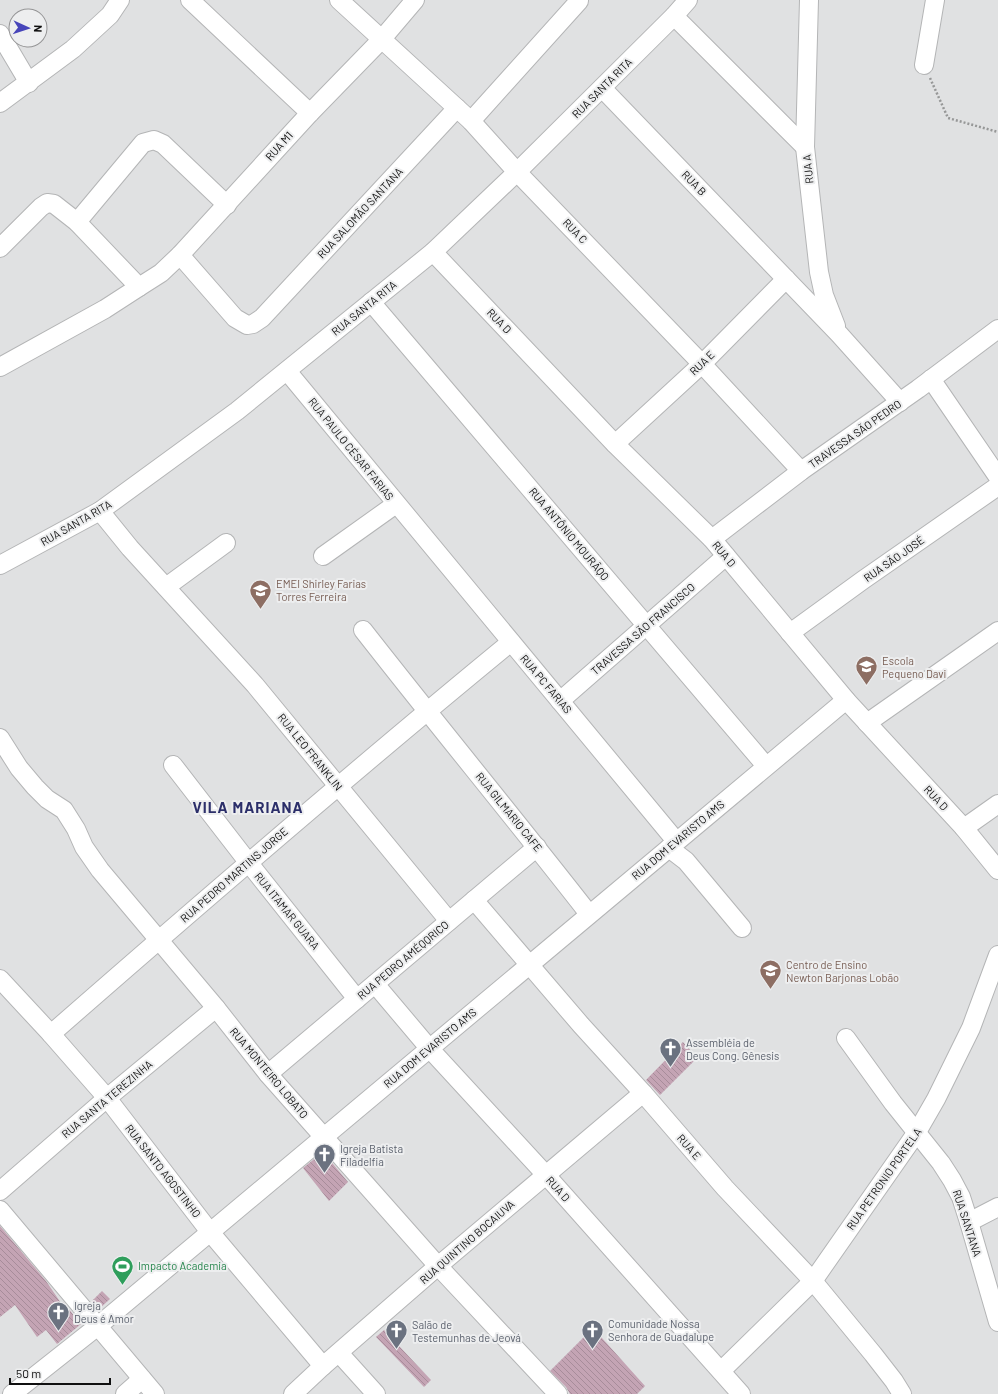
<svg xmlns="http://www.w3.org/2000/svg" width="998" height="1394" viewBox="0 0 998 1394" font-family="Barlow,sans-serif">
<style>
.building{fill:url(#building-back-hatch)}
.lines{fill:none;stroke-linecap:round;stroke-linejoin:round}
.minor-casing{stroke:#b4b5b6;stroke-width:20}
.path{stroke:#969797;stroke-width:2.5;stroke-dasharray:2 2;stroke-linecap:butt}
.minor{stroke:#fff;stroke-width:18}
.labels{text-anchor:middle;stroke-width:4;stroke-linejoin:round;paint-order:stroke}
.street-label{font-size:11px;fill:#101010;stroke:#edeeef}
.education-label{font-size:11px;fill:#785e54;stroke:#edeeef;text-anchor:start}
.worship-label{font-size:11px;fill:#5b616d;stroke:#edeeef;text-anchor:start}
.leisure-label{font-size:11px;fill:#27864d;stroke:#edeeef;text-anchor:start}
.district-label{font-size:15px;font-weight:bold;letter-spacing:1px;fill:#2c2f6a;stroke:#edeeef}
</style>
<defs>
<pattern id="building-back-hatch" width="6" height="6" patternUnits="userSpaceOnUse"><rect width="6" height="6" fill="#c4a4b4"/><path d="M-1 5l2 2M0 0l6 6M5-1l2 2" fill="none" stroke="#a78c9a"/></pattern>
</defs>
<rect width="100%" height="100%" fill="#e0e1e2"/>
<g class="building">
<path d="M 683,1042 L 697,1058 L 660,1095 L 646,1080 Z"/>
<path d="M 323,1152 L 348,1182 L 329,1201 L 303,1168 Z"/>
<path d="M 0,1226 L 46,1281 L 61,1303 L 63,1302 L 81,1324 L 57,1344 L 46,1330 L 37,1337 L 15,1305 L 0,1317 Z"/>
<path d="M 102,1291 L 110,1299 L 99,1309 L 92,1301 Z"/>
<path d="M 593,1328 L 645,1386 L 637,1394 L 570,1394 L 566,1387 L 550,1371 Z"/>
<path d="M 384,1330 L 431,1380 L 424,1387 L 376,1337 Z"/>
</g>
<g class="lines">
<defs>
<g id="minor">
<path d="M 190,0 L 310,113"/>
<path d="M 339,0 L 471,121 L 517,172 L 702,364 L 801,471"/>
<path d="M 809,0 L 805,147 L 819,272 L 824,295 L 836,326"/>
<path d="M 674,16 L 805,147"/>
<path d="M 0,34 L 29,83"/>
<path d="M 924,65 L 935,0"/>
<path d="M 602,88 L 839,334 L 900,402"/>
<path d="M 0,103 L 73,49 L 110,15 L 120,0"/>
<path d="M 471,121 L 579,1"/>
<path d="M 77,222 L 143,143 L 154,140 L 163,144 L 227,205"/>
<path d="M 0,248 L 41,207 L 47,203 L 54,204 L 77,222 L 139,287 L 161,273 L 180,255 L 310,113 L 381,40 L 415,0"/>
<path d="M 433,252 L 615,444 L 712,539 L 846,700 L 964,828 L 998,870"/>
<path d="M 180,255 L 235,318 L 247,325 L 253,324 L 262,318 L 457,108"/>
<path d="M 371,302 L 766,766"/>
<path d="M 0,367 L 105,309 L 139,287"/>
<path d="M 287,371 L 676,841"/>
<path d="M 931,379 L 998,477"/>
<path d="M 615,444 L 702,364 L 786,279"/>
<path d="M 100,511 L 130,548 L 255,685 L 449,921"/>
<path d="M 712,539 L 801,471 L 918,389 L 998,329"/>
<path d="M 323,556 L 396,504"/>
<path d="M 0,565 L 100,511 L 237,411 L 433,252 L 517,172 L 674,16 L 688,0"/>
<path d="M 166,587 L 226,543"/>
<path d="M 363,630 C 438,726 515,819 589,914"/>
<path d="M 790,633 L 863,580 L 998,486"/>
<path d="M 560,701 L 726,556"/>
<path d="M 867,723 L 998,631"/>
<path d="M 0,738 L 19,768 L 35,787 L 47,799 L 64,810 L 76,829 L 84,847 L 100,870 L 216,1008 L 268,1074 L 438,1266 L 558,1394"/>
<path d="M 173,765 L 248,862 L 357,999"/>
<path d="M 964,828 L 998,804"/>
<path d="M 669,848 L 686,861 L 742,928"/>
<path d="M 474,900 L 581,1025 L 643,1093 L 725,1188 L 813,1281 L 873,1354 L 894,1381 L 902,1394"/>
<path d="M 0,979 L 51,1034 L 107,1098 L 210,1232 L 323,1366"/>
<path d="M 375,984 L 429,1048 L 546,1175 L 741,1394"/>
<path d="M 51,1034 C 203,901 355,770 511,642"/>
<path d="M 846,1038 L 893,1103 L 941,1163 L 952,1180 L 961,1197 L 969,1222 L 998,1322"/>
<path d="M 268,1074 L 537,847"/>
<path d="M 0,1191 L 107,1098 L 216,1008"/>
<path d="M 0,1210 L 155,1394"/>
<path d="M 969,1222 L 998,1207"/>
<path d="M 339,1353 L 376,1394"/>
<path d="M 721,1371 L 813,1281 L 917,1132 L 936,1099 L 971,1028 L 998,955"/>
<path d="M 12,1394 L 98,1326 L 846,700"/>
<path d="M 125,1394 L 142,1379"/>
<path d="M 293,1394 L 323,1366 L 438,1266 L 643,1093"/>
</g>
</defs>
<use href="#minor" class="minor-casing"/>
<path class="path" d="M 930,78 L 948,118 L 998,132"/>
<use href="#minor" class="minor"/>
</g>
<defs>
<symbol id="school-pin" viewBox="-11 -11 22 30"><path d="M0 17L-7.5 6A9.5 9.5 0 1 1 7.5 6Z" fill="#8d6e63" stroke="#edeeef"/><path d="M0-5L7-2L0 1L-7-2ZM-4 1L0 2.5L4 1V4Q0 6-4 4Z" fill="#fff"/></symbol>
<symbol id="church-pin" viewBox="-11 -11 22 30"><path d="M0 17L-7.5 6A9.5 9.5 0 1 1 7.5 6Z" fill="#6b7280" stroke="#edeeef"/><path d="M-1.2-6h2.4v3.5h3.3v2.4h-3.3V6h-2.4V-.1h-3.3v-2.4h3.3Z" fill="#fff"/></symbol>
<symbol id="stadium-pin" viewBox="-11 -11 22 30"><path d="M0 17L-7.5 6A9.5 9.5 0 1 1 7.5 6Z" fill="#2e9e5b" stroke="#edeeef"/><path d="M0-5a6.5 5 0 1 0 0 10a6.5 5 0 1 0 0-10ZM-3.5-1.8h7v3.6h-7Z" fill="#fff"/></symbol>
</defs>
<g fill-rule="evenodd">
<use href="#school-pin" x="248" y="578" width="25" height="34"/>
<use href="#school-pin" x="854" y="654" width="25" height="34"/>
<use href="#school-pin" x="758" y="958" width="25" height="34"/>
<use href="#church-pin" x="658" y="1036" width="25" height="34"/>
<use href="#church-pin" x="312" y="1142" width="25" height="34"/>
<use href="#stadium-pin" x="110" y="1254" width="25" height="34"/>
<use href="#church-pin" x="46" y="1300" width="25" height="34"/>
<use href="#church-pin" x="580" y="1318" width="25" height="34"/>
<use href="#church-pin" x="384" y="1318" width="25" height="34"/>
</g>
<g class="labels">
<g class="street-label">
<text transform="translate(602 88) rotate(-45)" y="4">RUA SANTA RITA</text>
<text transform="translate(279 146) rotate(-48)" y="4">RUA M1</text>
<text transform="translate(808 169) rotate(-96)" y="4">RUA A</text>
<text transform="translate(694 183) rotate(46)" y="4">RUA B</text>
<text transform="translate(360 213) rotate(-47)" y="4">RUA SALOMÃO SANTANA</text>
<text transform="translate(575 231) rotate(46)" y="4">RUA C</text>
<text transform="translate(364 308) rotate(-39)" y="4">RUA SANTA RITA</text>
<text transform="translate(499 321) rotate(46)" y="4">RUA D</text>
<text transform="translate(702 363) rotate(-44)" y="4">RUA E</text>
<text transform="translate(855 434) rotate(-35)" y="4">TRAVESSA SÃO PEDRO</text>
<text transform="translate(351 449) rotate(51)" y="4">RUA PAULO CÉSAR FARIAS</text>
<text transform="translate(76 523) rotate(-30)" y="4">RUA SANTA RITA</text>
<text transform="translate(569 534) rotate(50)" y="4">RUA ANTÔNIO MOURÃQO</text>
<text transform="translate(724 554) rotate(50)" y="4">RUA D</text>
<text transform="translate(894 559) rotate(-35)" y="4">RUA SÃO JOSÉ</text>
<text transform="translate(643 629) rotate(-41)" y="4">TRAVESSA SÃO FRANCISCO</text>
<text transform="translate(546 684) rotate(50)" y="4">RUA PC FARIAS</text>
<text transform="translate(310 752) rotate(51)" y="4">RUA LEO FRANKLIN</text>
<text transform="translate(936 798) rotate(47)" y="4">RUA D</text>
<text transform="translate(509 812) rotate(51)" y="4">RUA GILMARIO CAFE</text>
<text transform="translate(678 840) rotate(-40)" y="4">RUA DOM EVARISTO AMS</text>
<text transform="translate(234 875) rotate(-41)" y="4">RUA PEDRO MARTINS JORGE</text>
<text transform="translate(287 911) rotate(51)" y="4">RUA ITAMAR GUARA</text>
<text transform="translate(403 960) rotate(-40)" y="4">RUA PEDRO AMÉQQRICO</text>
<text transform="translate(430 1048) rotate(-40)" y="4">RUA DOM EVARISTO AMS</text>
<text transform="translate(269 1073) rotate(50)" y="4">RUA MONTEIRO LOBATO</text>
<text transform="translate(107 1099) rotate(-40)" y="4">RUA SANTA TEREZINHA</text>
<text transform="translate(689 1147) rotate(49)" y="4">RUA E</text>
<text transform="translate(163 1171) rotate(52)" y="4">RUA SANTO AGOSTINHO</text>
<text transform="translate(884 1179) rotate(-55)" y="4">RUA PETRONIO PORTELA</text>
<text transform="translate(558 1189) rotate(48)" y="4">RUA D</text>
<text transform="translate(967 1223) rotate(72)" y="4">RUA SANTANA</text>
<text transform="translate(467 1242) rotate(-41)" y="4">RUA QUINTINO BOCAIUVA</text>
</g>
<g class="education-label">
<text x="276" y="588">EMEI Shirley Farias<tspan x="276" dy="13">Torres Ferreira</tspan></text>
<text x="882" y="665">Escola<tspan x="882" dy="13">Pequeno Davi</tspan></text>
<text x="786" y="969">Centro de Ensino<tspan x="786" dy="13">Newton Barjonas Lobão</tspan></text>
</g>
<g class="worship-label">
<text x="686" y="1047">Assembléia de<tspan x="686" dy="13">Deus Cong. Gênesis</tspan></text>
<text x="340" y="1153">Igreja Batista<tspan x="340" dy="13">Filadelfia</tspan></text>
<text x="74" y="1310">Igreja<tspan x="74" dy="13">Deus é Amor</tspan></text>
<text x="608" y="1328">Comunidade Nossa<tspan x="608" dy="13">Senhora de Guadalupe</tspan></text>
<text x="412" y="1329">Salão de<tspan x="412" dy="13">Testemunhas de Jeová</tspan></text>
</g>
<g class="leisure-label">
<text x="138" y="1270">Impacto Academia</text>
</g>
<g class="district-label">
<text x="248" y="813">VILA MARIANA</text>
</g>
</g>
<g transform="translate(28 28) rotate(93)"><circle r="19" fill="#edeeef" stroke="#959596"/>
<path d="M0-3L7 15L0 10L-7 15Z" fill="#4745ba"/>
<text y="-6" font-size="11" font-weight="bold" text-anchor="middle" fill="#101010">N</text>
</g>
<path d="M10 1378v6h100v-6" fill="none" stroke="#101010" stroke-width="2"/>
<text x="16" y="1378" font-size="12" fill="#101010" stroke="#edeeef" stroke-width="3" paint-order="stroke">50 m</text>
</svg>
